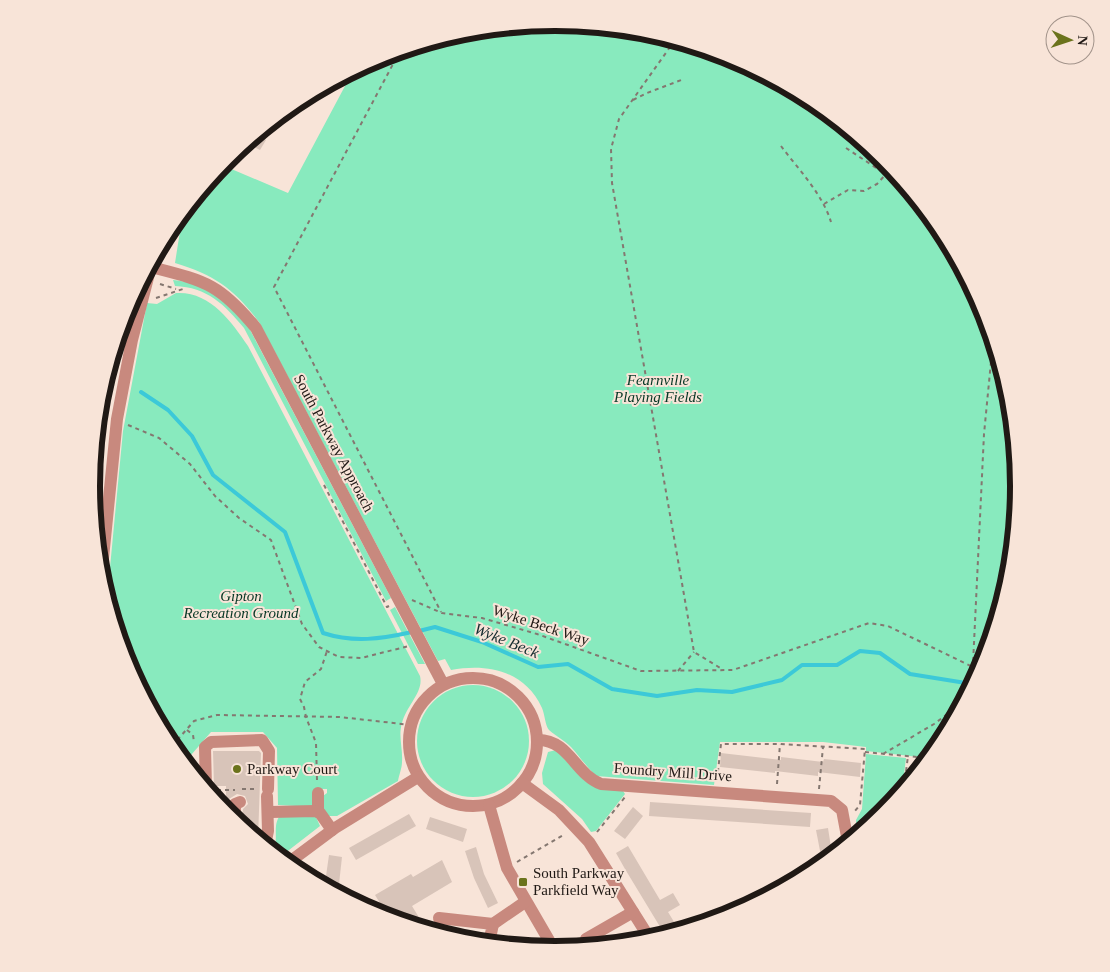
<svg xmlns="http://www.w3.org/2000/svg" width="1110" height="972" viewBox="0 0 1110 972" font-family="'Times New Roman',serif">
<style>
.green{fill:#88eabe}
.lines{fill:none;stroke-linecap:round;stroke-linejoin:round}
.stream{stroke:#3cc9d8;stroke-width:4}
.building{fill:#d8c4b9}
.path{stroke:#847770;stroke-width:2;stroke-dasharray:4 4;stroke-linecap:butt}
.minor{stroke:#c8897e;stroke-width:12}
.poi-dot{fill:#6b731c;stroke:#f8e4d8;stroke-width:2}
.labels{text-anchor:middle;stroke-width:4;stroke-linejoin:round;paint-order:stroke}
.park-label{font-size:15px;font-style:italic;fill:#063725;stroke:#f8e4d8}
.street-label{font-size:15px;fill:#201915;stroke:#f8e4d8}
.poi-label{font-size:15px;fill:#201915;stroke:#f8e4d8;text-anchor:start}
.water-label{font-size:16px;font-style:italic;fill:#162d30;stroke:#f8e4d8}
.rim{fill:none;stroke:#201915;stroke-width:6}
</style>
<rect width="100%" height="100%" fill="#f8e4d8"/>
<g class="green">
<path d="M 555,23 L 646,31 L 733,58 L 813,101 L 883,158 L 941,229 L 983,309 L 1010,396 L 1018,486 L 1010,577 L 983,664 L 940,744 L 928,758 L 866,751 L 866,747 L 823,742 L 720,742 L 714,785 L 596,776 C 587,767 579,756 571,747 C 564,740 556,736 549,730 C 545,725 545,715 542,708 C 525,671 488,663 451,670 L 445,659 L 438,661 L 259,322 C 234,289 215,275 175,263 L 183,212 L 222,165 L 288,193 L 353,71 L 378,58 L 465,31 Z"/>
<path d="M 173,280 C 207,283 226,302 248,326 L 391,598 L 386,601 L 244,328 C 225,305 207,287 175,286 Z"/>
<path d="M 176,293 C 210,291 231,321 248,346 L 420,676 C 424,692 406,706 402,723 C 398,736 403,748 402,762 C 402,768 399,775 398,781 L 337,816 L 329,816 L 324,811 L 323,796 L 327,793 L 327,789 L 314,789 L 313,807 L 278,805 L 277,748 L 263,732 L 211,732 L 185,762 L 169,743 L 127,663 L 107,599 L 123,431 L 147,303 L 157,304 Z"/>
<path d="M 395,607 L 425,664 L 418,664 L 390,610 Z"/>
<circle cx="473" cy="741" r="56"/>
<path d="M 556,750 L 584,780 L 623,791 L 625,794 L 596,831 L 591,832 L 582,819 L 543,784 L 542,773 L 548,752 Z"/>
<path d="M 866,754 L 906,758 L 902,791 L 883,814 L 856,836 L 856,820 L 862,809 Z"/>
<path d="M 279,817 L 316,817 L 320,826 L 280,857 L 272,851 C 280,841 272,828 279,817 Z"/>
</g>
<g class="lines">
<g class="stream">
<path d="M 141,392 L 168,410 L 192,436 L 213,475 L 285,532 L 323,633 C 354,643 381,639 412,632"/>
<path d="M 419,631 L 435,627 L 482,642 L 538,667 L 568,664 L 612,689 L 657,696 L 697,690 L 732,692 L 782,680 L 802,665 L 837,665 L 860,651 L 880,653 L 910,674 L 972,684"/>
</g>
</g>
<g class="building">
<path d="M 256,135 L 266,140 L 260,150 L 246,143 Z"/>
<path d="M 213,751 L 259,751 L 261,753 L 258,839 L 241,825 L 243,809 L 248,804 L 245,796 L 237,794 L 229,799 L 226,813 L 226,786 L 214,786 Z"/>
<path d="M 721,753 L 781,760 L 781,757 L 823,762 L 824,759 L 861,763 L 860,777 L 818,772 L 818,776 L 775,771 L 775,773 L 720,767 Z"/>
<path d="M 650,802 L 811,813 L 810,827 L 649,816 Z"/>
<path d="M 633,807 L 643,816 L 625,839 L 614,831 Z"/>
<path d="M 409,814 L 416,826 L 356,860 L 349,848 Z"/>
<path d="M 430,817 L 467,829 L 463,842 L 426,829 Z"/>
<path d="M 828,828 L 832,854 L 821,856 L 816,830 Z"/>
<path d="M 628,846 L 660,900 L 673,893 L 680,905 L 668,912 L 679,930 L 665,935 L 625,869 L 616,853 Z"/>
<path d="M 476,847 L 484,874 L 498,903 L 488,908 L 474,878 L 465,851 Z"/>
<path d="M 329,855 L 342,857 L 339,884 L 325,883 Z"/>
<path d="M 442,860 L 452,882 L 412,906 L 426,929 L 394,919 L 386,906 L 383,908 L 375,895 L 411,874 L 413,877 Z"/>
</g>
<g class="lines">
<g class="path">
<path d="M 675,40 L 619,119 L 611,149 L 612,183 L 694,652 L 722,669"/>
<path d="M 400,51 L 274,287 L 441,612"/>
<path d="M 633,100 L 647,93 L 684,79"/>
<path d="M 781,146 C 798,169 822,193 831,222"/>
<path d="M 846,148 L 887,175 L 892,169"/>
<path d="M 824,204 L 848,190 L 864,191 L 877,184 L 886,174"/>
<path d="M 160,284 L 176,289"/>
<path d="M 156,298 L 183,289"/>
<path d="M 128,425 L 159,438 L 190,464 L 215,496 L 239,518 L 271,540 L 302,624 L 319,647 L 339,657 L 361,658 L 409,646"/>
<path d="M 94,458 L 102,459"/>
<path d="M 324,485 L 387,607 L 389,606"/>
<path d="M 412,600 L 442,613 L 482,618 L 537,634 L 641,671 L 733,670 L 869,623 L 888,626 L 979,670"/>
<path d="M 678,671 L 694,652"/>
<path d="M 972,685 L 984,434 L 993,341"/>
<path d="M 187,730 L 193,735 L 194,742"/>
<path d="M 172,746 L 194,721 L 217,715 L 340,717 L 411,725"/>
<path d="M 865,752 L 928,758"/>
<path d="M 883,754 L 934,724 L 962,703"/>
<path d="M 188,757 L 193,751"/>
<path d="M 184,762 L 188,757 L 191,760 L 193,757"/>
<path d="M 317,780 L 316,743 L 306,717 L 304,707 L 300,699 L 305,682 L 321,669 L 327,651"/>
<path d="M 717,780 L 721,744 L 780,744 L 865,749 L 860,805 L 854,812"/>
<path d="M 777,784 L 780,744"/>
<path d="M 904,787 L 908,756"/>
<path d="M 242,789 L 255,789"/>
<path d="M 819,789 L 823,747"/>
<path d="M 217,790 L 235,790"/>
<path d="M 597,832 L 625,797"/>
<path d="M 517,862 L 565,834"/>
</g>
<g class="minor">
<path d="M 151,267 C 205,281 219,283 256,328 L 443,684"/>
<path d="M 101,578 L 117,419 L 132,340 L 152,262"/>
<circle cx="473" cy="742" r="64"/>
<path d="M 538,740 C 569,740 575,774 601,784 L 831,801 L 842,810 L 848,842"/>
<path d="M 522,783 L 559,810 L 589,842 L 650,939"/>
<path d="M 206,788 L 205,747 L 211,742 L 262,740 L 269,751 L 268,789"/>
<path d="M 489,805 L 507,868 L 554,949"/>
<path d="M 318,812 L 318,793"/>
<path d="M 268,814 L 271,812 L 315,811 L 320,813 L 332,830"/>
<path d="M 235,820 L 235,804 L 240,802"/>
<path d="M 265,845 L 268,831 L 267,796"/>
<path d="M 288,863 L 335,828 L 418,777"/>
<path d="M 439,918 L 493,924 L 489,943"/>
<path d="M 493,924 L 525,902"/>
<path d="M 586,939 L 633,912"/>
</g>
</g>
<g class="poi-dot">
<circle cx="237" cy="769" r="5"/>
<rect x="518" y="877" width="10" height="10" rx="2.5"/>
</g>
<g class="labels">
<g class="park-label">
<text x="658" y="385">Fearnville<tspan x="658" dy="17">Playing Fields</tspan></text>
<text x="241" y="601">Gipton<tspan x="241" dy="17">Recreation Ground</tspan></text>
</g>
<g class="street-label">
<text transform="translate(334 443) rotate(62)" y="5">South Parkway Approach</text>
<text transform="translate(541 625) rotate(18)" y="5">Wyke Beck Way</text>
<text transform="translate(673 772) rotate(4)" y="5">Foundry Mill Drive</text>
</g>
<g class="poi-label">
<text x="247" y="774">Parkway Court</text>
<text x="533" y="878">South Parkway<tspan x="533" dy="17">Parkfield Way</tspan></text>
</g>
<g class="water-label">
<text transform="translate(507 640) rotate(22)" y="6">Wyke Beck</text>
</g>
</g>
<path d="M0 0H1110V972H0ZM100 486a455 455 0 1 1 910 0a455 455 0 1 1-910 0Z" fill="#f8e4d8" fill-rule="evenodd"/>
<path class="rim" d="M100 486a455 455 0 1 1 910 0a455 455 0 1 1-910 0Z"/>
<g transform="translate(1070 40) rotate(93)"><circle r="24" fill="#f8e4d8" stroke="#a2938a"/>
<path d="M0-4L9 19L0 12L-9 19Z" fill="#6b731c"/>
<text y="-8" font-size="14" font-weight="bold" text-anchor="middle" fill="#201915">N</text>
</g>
</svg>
